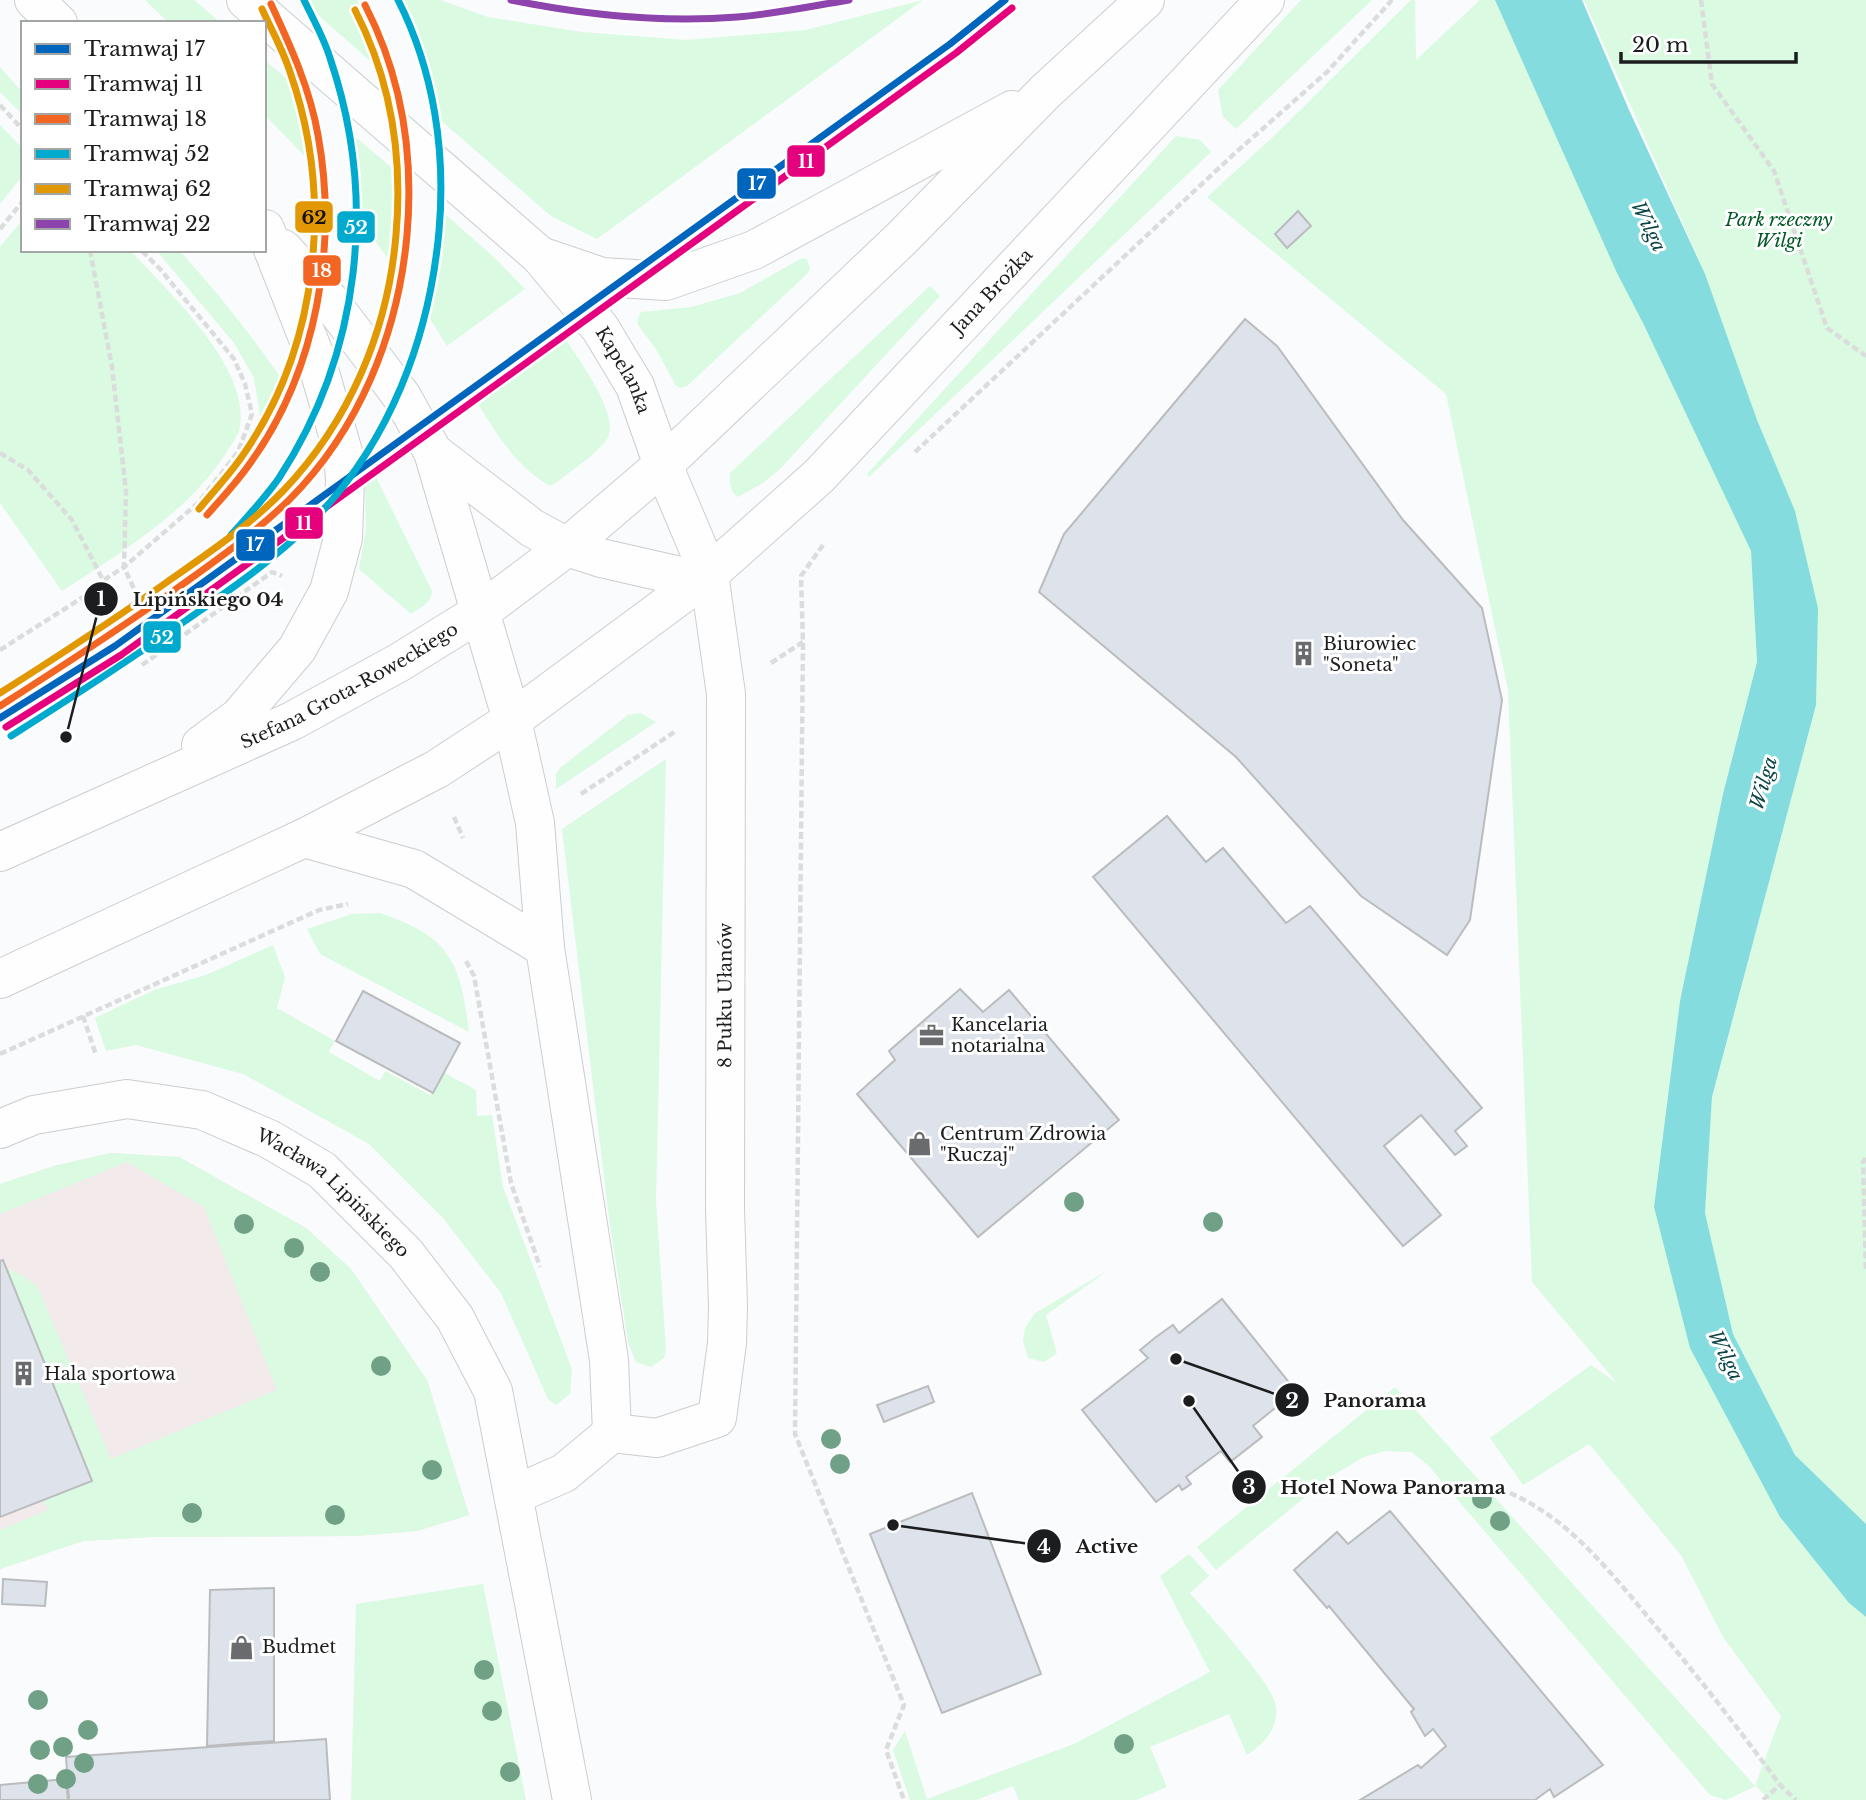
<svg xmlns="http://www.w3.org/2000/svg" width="1866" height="1800" viewBox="0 0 1866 1800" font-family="'Libre Baskerville',serif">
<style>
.education{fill:#f2eaeb}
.green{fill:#dbfae2}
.water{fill:#85dcdf}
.building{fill:#dde2eb;stroke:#babcbd;stroke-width:2}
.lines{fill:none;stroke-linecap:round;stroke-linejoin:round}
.minor-casing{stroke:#cccdcf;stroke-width:40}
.secondary-casing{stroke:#cccdcf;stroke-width:40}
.path{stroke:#dbdcdc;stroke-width:4.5;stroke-dasharray:7 3.5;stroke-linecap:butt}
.minor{stroke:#fefeff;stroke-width:38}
.secondary{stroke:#fefeff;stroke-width:38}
.tram-1-casing{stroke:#fff;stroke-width:12}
.tram-2-casing{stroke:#fff;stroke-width:12}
.tram-3-casing{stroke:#fff;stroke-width:12}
.tram-4-casing{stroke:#fff;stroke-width:12}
.tram-5-casing{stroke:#fff;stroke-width:12}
.tram-6-casing{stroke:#fff;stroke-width:12}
.tram-1{stroke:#0065bd;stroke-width:7}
.tram-2{stroke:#e5007d;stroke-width:7}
.tram-3{stroke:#f26522;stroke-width:7}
.tram-4{stroke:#00a9ce;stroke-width:7}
.tram-5{stroke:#e19803;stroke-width:7}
.tram-6{stroke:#8e44ad;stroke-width:7}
.tree{fill:#70a186}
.labels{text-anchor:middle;stroke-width:6;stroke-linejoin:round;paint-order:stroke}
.park-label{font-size:18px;font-style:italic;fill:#005825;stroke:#fff}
.street-label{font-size:18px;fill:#1c1d1e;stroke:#fff}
.poi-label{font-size:18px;fill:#1c1d1e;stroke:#fff;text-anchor:start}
.water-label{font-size:19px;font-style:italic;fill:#0b4546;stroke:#fff}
.leader{fill:none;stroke:#1c1d1e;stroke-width:2.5}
.callout-dot{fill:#1c1d1e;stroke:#fff;stroke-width:2.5}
.mark-label{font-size:21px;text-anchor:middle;font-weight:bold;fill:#fff}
.callout-label{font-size:19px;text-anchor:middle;font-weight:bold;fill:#1c1d1e;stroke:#fff;stroke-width:6;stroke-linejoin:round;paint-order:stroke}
.line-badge{stroke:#fff;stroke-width:2.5}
.badge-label{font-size:19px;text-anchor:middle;font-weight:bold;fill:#fff}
.pale-badge-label{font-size:19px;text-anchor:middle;font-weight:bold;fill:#111}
</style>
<rect width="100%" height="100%" fill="#f9fbfd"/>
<path class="education" d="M 111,1153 L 179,1157 L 306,1228 L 351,1269 L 427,1380 L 469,1515 L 417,1531 L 357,1536 L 152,1537 L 83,1541 L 0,1569 L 0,1184 L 54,1166 Z"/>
<g class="green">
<path d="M 145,0 L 194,0 L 221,23 L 169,23 Z"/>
<path d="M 301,0 L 357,0 L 389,68 L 384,73 Z"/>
<path d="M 392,0 L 440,0 L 488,17 L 582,32 L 686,40 L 806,30 L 923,0 L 597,239 L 551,216 L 430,111 L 422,67 Z"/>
<path d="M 1301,0 L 1372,0 L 1236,129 L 1223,117 L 1218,90 Z"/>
<path d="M 1411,0 L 1415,0 L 1416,60 L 1480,0 L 1495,0 L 1751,551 L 1757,662 L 1723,794 L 1680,1001 L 1654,1207 L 1780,1517 L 1849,1603 L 1866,1617 L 1866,1800 L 1769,1800 L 1756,1786 L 1726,1800 L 1710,1795 L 1427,1464 L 1411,1452 L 1385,1451 L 1364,1457 L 1328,1478 L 1216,1570 L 1197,1547 L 1395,1387 L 1755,1786 L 1781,1716 L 1723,1637 L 1681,1555 L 1589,1444 L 1523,1485 L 1490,1438 L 1591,1365 L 1617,1383 L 1532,1282 L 1508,690 L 1446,394 L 1207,197 L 1275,135 Z"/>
<path d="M 1584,0 L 1866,0 L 1866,1524 L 1795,1455 L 1733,1334 L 1705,1214 L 1712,1098 L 1816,705 L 1705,274 Z"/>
<path d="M 264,60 L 304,93 L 320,172 L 264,114 Z"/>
<path d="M 0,67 L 23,93 L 23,115 L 0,92 Z"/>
<path d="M 0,125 L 23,149 L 23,175 L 0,204 Z"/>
<path d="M 345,128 L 406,180 L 404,244 L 400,275 L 353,211 L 351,174 Z"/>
<path d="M 1176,136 L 1200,140 L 1211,152 L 869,477 L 867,474 Z"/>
<path d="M 438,208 L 495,258 L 525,289 L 447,346 L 425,311 L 433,280 Z"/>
<path d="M 23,219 L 23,250 L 130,250 C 163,286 210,331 230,375 C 237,388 243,412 240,426 C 239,435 232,443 228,450 C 189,512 122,552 62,591 L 0,503 L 0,247 Z"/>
<path d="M 156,250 L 179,250 C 219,294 254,338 287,387 L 263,433 L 254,378 L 234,343 Z"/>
<path d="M 802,258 L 807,259 L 810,269 L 807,274 L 687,386 L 680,388 L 676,386 L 656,349 L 638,325 L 637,321 L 641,312 L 691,307 L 740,293 Z"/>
<path d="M 930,286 L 940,296 L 780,469 L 763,483 L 738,497 C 730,493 729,482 730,473 Z"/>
<path d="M 566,340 C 579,360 621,416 607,439 C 598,453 571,471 557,482 L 550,486 C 518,468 497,435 478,404 Z"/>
<path d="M 374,473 L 432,591 C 432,603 420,608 411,614 L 359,569 L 366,529 L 365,484 Z"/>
<path d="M 640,713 L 656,722 L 556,789 L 556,774 L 560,768 L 628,715 Z"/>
<path d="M 666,759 L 656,1201 L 666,1350 L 664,1358 L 651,1367 L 636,1362 L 628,1342 L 609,1218 L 562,829 Z"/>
<path d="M 380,913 C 450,937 460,961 469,1032 L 320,954 L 307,929 L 352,914 Z"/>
<path d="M 273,945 L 285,977 L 277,1008 L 335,1041 L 329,1052 L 380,1081 L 385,1071 L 430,1095 L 443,1072 L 476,1090 L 477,1116 L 492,1115 L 503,1187 L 572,1369 L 570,1394 L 556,1405 L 548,1399 L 501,1293 L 443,1218 L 369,1144 L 243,1074 L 136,1045 L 106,1051 L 95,1018 L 154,990 L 206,975 Z"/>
<path d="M 111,1153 L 179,1157 L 306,1228 L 351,1269 L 427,1380 L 469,1515 L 417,1531 L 357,1536 L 152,1537 L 83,1541 L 0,1569 L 0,1530 L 48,1510 L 44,1500 L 6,1268 L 27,1278 L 38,1288 L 111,1459 L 277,1390 L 204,1207 L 127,1162 L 0,1214 L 0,1184 L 54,1166 Z"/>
<path d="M 1107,1271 L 1046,1315 L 1057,1353 L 1044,1362 L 1028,1358 L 1023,1341 L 1025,1328 L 1035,1313 Z"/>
<path d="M 1189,1554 L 1209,1576 L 1190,1593 C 1209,1615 1272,1682 1276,1706 C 1279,1728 1264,1744 1247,1755 L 1229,1714 L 1150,1747 L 1167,1787 L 1136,1800 L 1019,1800 L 1013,1786 L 976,1800 L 910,1800 L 893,1750 L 905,1731 L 927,1799 L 1074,1744 L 1210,1672 L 1160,1576 Z"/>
<path d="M 483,1584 L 526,1800 L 351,1800 L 356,1604 Z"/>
</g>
<path class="water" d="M 1495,0 L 1582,0 L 1629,110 L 1705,274 L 1757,420 L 1795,511 L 1818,608 L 1816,705 L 1712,1097 L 1705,1213 L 1733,1334 L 1795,1455 L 1866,1524 L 1866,1617 L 1849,1603 L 1780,1517 L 1690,1348 L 1654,1207 L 1680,1001 L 1723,794 L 1757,662 L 1751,551 L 1644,325 L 1617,273 Z"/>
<g class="building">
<path d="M 1298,211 L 1311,226 L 1287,248 L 1275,234 Z"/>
<path d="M 1245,319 L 1277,346 L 1403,520 L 1482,608 L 1502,700 L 1470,920 L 1447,955 L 1361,896 L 1236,757 L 1039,592 L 1064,534 Z"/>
<path d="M 1167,816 L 1206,862 L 1223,848 L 1286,923 L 1310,906 L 1482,1108 L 1455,1131 L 1467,1146 L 1455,1155 L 1421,1115 L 1384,1146 L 1441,1215 L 1403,1246 L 1093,877 Z"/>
<path d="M 960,989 L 983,1012 L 1009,990 L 1119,1120 L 978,1237 L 857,1094 L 895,1060 L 889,1051 Z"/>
<path d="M 363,991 L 460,1043 L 433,1093 L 336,1041 Z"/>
<path d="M 3,1260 L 92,1481 L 0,1517 L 0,1261 Z"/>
<path d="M 1222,1299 L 1296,1391 L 1253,1426 L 1262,1437 L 1230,1462 L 1221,1451 L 1186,1477 L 1191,1484 L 1182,1490 L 1179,1485 L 1156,1502 L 1082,1410 L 1148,1358 L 1140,1350 L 1156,1337 L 1173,1325 L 1179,1333 Z"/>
<path d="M 928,1386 L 934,1402 L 884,1422 L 877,1405 Z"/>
<path d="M 972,1493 L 1041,1674 L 942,1713 L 870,1534 Z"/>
<path d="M 1390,1511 L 1603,1765 L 1554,1797 L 1550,1789 L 1535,1800 L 1360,1800 L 1418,1765 L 1421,1768 L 1446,1746 L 1433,1729 L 1425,1736 L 1411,1712 L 1414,1709 L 1329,1606 L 1327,1608 L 1294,1570 L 1337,1532 L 1348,1544 Z"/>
<path d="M 3,1579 L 47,1582 L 45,1606 L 2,1604 Z"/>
<path d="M 274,1588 L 274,1741 L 207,1746 L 210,1590 Z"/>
<path d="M 326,1739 L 330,1800 L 69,1800 L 66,1757 Z"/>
<path d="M 66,1779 L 68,1800 L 0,1800 L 0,1785 Z"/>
</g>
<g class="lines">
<defs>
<g id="minor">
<path d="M 512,720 L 535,823 L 545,948 L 609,1360 L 612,1433"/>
<path d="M 304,838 L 414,869 L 545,948"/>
<path id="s1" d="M 0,1129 L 34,1115 L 127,1099 L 202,1110 L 269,1139 L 322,1170 L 406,1254 L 455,1318 L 493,1391 L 572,1800"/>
<path id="s2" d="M 514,1495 L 564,1473 L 612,1433 L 657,1438 L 717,1418 L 727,1343 L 728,1306 L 725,1209 L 726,694 L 709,574"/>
</g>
<g id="secondary">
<path d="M 34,0 L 58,23"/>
<path id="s3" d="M 246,0 L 540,256 L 600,328 L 635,386 L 663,465 L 709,574"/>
<path d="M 283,249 L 329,300 L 385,374 L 402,397 L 433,452 L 512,720"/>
<path d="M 540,256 L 602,277 L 666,281 L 754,250 L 1012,110"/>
<path d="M 433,452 L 532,528 L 567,547 L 601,558 L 680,576 L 709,574"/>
<path d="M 201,745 L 239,717 L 297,649 L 329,591 L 343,538 L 345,480 L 343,452 L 315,356 L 265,229"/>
<path id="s4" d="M 0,852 L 292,721 L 400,662 L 479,613 L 567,547 L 663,465 L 902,238 L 1045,92 L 1145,0"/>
<path id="s5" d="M 0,979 L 304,838 L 437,769 L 512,720 L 709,574 L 819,476 L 1265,0"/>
</g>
</defs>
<use href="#minor" class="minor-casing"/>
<use href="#secondary" class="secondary-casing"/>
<g class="path">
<path d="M 1701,0 L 1712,84 L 1774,171 L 1827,328 L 1866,356"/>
<path d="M 0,105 L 23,130"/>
<path d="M 0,229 L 23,201"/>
<path d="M 90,250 L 112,367 L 126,491 L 124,567 L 162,650"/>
<path d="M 915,452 L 1234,154 L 1327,72 L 1392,0"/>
<path d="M 0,453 L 28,470 L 72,520 L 103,580"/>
<path d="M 823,545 L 801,576 L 803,642 L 795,1434 L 904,1705 L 886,1750 L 904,1800"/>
<path d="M 0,650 L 88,594 L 92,588 L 124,567 L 198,503 L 238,452 L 252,414 L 245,384 L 234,359 L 160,269 L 141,250"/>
<path d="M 771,663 L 803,642"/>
<path d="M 142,665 L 272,572 L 282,576"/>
<path d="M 581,794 L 676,731"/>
<path d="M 454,817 L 463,838"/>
<path d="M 466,961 L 474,976 L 511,1183 L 540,1267"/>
<path d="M 83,1016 L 96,1055"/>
<path d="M 0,1054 L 319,910 L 348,904"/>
<path d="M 1866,1158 L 1863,1162 L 1866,1271"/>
<path d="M 1510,1493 C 1572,1520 1615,1578 1658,1629 C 1701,1680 1741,1732 1780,1785"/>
<path d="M 1763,1800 L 1780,1785 L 1796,1800"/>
</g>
<use href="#minor" class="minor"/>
<use href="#secondary" class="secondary"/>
<defs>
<path id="tram-1" d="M 0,718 L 115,646 L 950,44 L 1005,0"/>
<path id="tram-2" d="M 6,727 L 121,655 L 956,53 L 1012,8"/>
<g id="tram-3">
<path d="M 207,515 C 222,498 238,481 251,462 C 317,370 338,245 318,135 C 310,89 291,47 271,4"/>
<path d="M 0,706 C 58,669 116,631 172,592 C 212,563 253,535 289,500 C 359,430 398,334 407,235 C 414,155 402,77 365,5"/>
</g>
<g id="tram-4">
<path d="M 231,535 C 247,517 265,498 279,478 C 360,354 378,199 330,58 C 324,38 313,19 304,0"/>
<path d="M 11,736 C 71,698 130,660 188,619 C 231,589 275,559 313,521 C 389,443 429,340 439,231 C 446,152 434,71 398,0"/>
</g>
<g id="tram-5">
<path d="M 199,509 C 214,491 230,474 243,455 C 319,346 334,197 290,72 C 283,50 271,29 262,9"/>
<path d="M 0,693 C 57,657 112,621 167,582 C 207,554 249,526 283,491 C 350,421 388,330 396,235 C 403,156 391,80 355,10"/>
</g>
<path id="tram-6" d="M 511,0 C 585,15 661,23 737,17 C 774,14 812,6 849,0"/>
</defs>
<use href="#tram-1" class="tram-1-casing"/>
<use href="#tram-2" class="tram-2-casing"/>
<use href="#tram-3" class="tram-3-casing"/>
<use href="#tram-4" class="tram-4-casing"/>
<use href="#tram-5" class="tram-5-casing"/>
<use href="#tram-6" class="tram-6-casing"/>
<use href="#tram-1" class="tram-1"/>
<use href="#tram-2" class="tram-2"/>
<use href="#tram-3" class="tram-3"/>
<use href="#tram-4" class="tram-4"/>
<use href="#tram-5" class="tram-5"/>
<use href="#tram-6" class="tram-6"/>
</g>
<g class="tree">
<circle cx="1074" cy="1202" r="10"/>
<circle cx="1213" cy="1222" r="10"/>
<circle cx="244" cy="1224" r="10"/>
<circle cx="294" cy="1248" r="10"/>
<circle cx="320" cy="1272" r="10"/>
<circle cx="381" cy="1366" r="10"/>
<circle cx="831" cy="1439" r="10"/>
<circle cx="840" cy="1464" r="10"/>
<circle cx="432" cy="1470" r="10"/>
<circle cx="1482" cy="1499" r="10"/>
<circle cx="192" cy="1513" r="10"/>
<circle cx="335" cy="1515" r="10"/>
<circle cx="1500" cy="1521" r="10"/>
<circle cx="484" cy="1670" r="10"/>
<circle cx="38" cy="1700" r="10"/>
<circle cx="492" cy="1711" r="10"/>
<circle cx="88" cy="1730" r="10"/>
<circle cx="1124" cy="1744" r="10"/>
<circle cx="63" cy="1747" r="10"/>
<circle cx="40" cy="1750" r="10"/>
<circle cx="84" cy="1763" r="10"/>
<circle cx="510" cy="1772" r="10"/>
<circle cx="66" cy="1779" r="10"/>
<circle cx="38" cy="1784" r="10"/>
</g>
<defs>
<symbol id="building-bare" viewBox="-9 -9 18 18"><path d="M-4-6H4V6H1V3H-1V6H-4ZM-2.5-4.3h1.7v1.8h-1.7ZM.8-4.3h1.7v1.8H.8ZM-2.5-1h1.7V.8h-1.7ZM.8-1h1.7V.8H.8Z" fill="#696b6c" stroke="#fff" stroke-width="2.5" paint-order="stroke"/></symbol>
<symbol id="office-bare" viewBox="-9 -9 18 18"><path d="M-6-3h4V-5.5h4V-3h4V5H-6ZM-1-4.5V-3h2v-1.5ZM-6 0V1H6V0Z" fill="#696b6c" stroke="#fff" stroke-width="2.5" paint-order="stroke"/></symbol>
<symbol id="shop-bare" viewBox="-9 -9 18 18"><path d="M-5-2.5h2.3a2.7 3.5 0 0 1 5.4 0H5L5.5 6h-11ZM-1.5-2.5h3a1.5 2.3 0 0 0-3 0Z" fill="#696b6c" stroke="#fff" stroke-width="2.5" paint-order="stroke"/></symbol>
</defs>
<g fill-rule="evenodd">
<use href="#building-bare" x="1286" y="636" width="35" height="35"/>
<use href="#office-bare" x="914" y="1018" width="35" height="35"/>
<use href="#shop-bare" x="902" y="1126" width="35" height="35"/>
<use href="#building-bare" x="6" y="1356" width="35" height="35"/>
<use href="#shop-bare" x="224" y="1630" width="35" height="35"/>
</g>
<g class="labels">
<g class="park-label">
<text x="1779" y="226">Park rzeczny<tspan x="1779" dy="21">Wilgi</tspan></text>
</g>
<g class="street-label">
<text dy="6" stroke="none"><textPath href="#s5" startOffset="1220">Jana Brożka</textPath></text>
<text dy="6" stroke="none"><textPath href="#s3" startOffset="532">Kapelanka</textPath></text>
<text dy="6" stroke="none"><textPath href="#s4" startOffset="387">Stefana Grota-Roweckiego</textPath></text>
<text dy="6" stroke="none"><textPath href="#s2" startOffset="649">8 Pułku Ułanów</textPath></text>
<text dy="6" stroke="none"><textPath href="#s1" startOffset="364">Wacława Lipińskiego</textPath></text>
</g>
<g class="poi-label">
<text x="1323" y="650">Biurowiec<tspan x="1323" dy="21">"Soneta"</tspan></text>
<text x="951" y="1031">Kancelaria<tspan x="951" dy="21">notarialna</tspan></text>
<text x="940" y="1140">Centrum Zdrowia<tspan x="940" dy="21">"Ruczaj"</tspan></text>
<text x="44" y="1380">Hala sportowa</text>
<text x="262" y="1653">Budmet</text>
</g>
<g class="water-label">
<text transform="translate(1649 226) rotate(64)" y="7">Wilga</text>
<text transform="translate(1763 783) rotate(-74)" y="7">Wilga</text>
<text transform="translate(1726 1355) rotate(64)" y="7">Wilga</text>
</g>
</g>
<path class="leader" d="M66 737L101 599M1176 1359L1292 1400M1189 1401L1249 1487M893 1525L1044 1546"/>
<g class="callout-dot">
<circle cx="66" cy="737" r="7"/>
<circle cx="1176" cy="1359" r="7"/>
<circle cx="1189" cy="1401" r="7"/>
<circle cx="893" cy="1525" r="7"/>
<circle cx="101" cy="599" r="18"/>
<circle cx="1292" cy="1400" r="18"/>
<circle cx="1249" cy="1487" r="18"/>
<circle cx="1044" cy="1546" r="18"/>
</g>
<g class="mark-label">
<text x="101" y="606">1</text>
<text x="1292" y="1408">2</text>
<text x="1249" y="1494">3</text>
<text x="1044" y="1554">4</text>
</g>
<g class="callout-label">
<text x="208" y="606">Lipińskiego 04</text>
<text x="1375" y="1407">Panorama</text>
<text x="1393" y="1494">Hotel Nowa Panorama</text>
<text x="1107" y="1553">Active</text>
</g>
<g class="line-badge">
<rect x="786" y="144" width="40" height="34" rx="7" fill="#e5007d"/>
<rect x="736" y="167" width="41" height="33" rx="7" fill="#0065bd"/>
<rect x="294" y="200" width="40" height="34" rx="7" fill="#e19803"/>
<rect x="336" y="210" width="40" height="34" rx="7" fill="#00a9ce"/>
<rect x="302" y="254" width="40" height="33" rx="7" fill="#f26522"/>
<rect x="284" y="506" width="40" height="34" rx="7" fill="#e5007d"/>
<rect x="235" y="528" width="41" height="34" rx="7" fill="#0065bd"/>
<rect x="142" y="620" width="40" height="34" rx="7" fill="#00a9ce"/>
</g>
<g class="badge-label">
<text x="806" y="168">11</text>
<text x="757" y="190">17</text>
<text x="356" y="234">52</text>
<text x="322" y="277">18</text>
<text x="304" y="530">11</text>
<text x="255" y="551">17</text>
<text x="162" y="644">52</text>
</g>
<g class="pale-badge-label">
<text x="314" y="224">62</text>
</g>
<rect x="21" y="21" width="245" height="231" fill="#ffffff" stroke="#a4a5a5" stroke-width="2"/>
<rect x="35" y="44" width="35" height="10" fill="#0065bd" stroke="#a4a5a5" stroke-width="2"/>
<text x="84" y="56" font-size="21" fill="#1c1d1e">Tramwaj 17</text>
<rect x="35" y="79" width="35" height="10" fill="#e5007d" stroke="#a4a5a5" stroke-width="2"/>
<text x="84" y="91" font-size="21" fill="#1c1d1e">Tramwaj 11</text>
<rect x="35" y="114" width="35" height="10" fill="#f26522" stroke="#a4a5a5" stroke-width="2"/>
<text x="84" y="126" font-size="21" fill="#1c1d1e">Tramwaj 18</text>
<rect x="35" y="149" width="35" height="10" fill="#00a9ce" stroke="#a4a5a5" stroke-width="2"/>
<text x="84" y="161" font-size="21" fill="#1c1d1e">Tramwaj 52</text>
<rect x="35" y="184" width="35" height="10" fill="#e19803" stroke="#a4a5a5" stroke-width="2"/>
<text x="84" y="196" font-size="21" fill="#1c1d1e">Tramwaj 62</text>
<rect x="35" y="219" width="35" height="10" fill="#8e44ad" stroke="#a4a5a5" stroke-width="2"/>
<text x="84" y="231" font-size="21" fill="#1c1d1e">Tramwaj 22</text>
<path d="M1621 52v10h175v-10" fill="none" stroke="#1c1d1e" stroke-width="3.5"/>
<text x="1632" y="52" font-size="21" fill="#1c1d1e" stroke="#ffffff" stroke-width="5" paint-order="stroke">20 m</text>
</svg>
